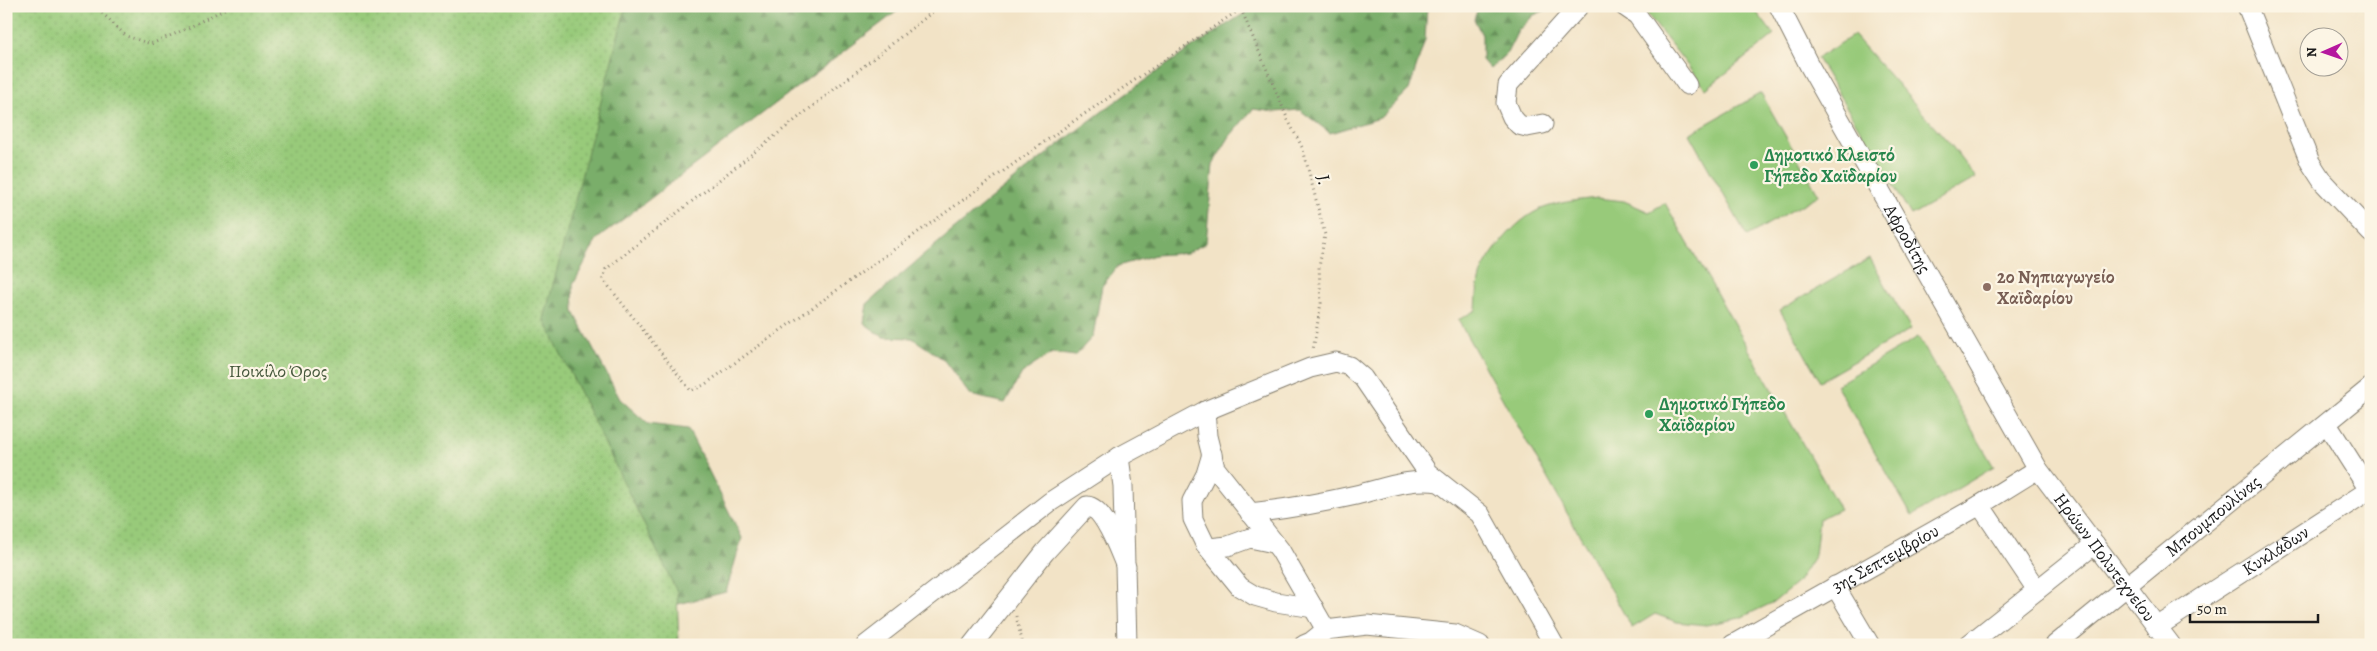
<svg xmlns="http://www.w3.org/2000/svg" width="2377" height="651" viewBox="0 0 2377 651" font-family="Alegreya,serif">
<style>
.green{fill:#98ca7a;stroke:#5a734b}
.forest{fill:url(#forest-firs);stroke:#4b6543}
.park{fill:url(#park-dots);stroke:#5a734b}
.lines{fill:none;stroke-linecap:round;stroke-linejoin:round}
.minor-casing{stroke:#878071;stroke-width:21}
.path{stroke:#878071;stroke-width:3;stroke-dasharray:1 4;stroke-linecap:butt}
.minor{stroke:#fff;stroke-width:19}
.leisure-dot{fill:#2e9e5b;stroke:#fcf5e5;stroke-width:2}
.education-dot{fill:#8d6e63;stroke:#fcf5e5;stroke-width:2}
.labels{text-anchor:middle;stroke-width:4.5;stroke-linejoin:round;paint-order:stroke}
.leisure-label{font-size:18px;font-weight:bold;fill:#27864d;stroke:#fcf5e5;text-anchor:start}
.street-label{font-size:18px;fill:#1c1c1c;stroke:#fcf5e5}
.education-label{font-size:18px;font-weight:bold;fill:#785e54;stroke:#fcf5e5;text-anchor:start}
.park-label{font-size:18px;fill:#47593d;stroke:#fcf5e5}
</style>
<defs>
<pattern id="forest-firs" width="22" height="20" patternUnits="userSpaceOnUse" patternTransform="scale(1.25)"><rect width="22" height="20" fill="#7aae6a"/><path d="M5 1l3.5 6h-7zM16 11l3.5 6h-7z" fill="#638d56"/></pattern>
<pattern id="park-dots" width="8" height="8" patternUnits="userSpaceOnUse" patternTransform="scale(1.25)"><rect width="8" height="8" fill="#98ca7a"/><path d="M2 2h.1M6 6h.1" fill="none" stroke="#82ad69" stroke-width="1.8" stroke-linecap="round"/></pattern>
</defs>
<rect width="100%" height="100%" fill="#fcf5e5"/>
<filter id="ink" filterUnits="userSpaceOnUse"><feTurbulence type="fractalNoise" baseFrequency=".02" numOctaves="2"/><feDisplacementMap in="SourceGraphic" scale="10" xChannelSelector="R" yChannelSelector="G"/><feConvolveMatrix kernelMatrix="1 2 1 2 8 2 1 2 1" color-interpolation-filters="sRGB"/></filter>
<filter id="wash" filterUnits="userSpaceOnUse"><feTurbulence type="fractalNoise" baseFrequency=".0096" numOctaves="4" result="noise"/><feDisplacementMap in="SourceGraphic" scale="20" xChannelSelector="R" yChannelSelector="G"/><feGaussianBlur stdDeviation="1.12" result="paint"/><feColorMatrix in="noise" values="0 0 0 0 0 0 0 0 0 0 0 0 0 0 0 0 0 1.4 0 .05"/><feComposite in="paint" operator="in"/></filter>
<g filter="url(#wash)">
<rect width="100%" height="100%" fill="#f2e3c6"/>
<g class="green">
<path d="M 1641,6 L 1752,6 L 1774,35 L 1706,89 Z"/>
<path d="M 1854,35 L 1951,145 L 1976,178 L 1911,215 L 1817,58 Z"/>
<path d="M 1761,93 L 1819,195 L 1747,236 L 1689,134 Z"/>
<path d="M 1598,198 L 1624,201 L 1649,212 L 1665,203 L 1840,509 L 1819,519 L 1815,555 L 1797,583 L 1774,602 L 1740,618 L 1706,625 L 1677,622 L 1655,614 L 1632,628 L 1458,320 L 1476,310 C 1477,295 1477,278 1485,265 C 1497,244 1519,218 1541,209 C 1559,202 1579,200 1598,198 Z"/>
<path d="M 1870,258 L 1911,329 L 1820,381 L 1780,310 Z"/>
<path d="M 1918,337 L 1994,467 L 1912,516 L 1836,385 Z"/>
</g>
<g class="forest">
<path d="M 6,6 L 904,6 L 597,239 L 573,285 L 574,312 L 620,399 L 648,424 L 688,429 L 742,538 L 726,592 L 631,616 Z"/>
<path d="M 1256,6 L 1427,6 L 1425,40 L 1409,90 L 1380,118 L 1330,133 L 1300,110 L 1275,112 L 1253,109 L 1230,136 L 1213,164 L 1206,243 L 1187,253 L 1155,255 L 1118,266 L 1102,286 L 1093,336 L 1075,356 L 1052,353 L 1022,373 L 1005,403 L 970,395 L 943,359 L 912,338 L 883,337 L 864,323 L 867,304 C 990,197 1117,92 1256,6 Z"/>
<path d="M 1479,6 L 1555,6 L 1534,15 L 1518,31 L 1507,53 L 1490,69 L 1482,60 L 1482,35 L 1474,19 Z"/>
</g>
<path class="park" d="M 6,6 L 626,6 L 544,319 L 677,592 L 679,645 L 6,645 Z"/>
</g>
<g filter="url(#ink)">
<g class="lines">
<defs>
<g id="minor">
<path d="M 1624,6 L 1637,15 L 1687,85"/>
<path id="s1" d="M 1779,6 L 1809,65 L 2038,469 L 2171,645"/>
<path d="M 2247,6 L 2310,162 L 2323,182 L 2371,233"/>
<path d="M 1543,124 L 1527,127 L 1519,125 L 1512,117 L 1506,103 L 1508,85 L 1579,6"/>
<path d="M 1205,411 L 1207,436 L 1215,468 L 1280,550 L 1326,630"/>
<path d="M 2327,424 L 2369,490"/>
<path d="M 1212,454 L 1206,474 L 1192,501 L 1193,519 L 1205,544 L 1240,587 L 1255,596 L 1276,602 L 1314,608"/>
<path d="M 1119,457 L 1123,486 L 1127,645"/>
<path d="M 1980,505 L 2037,590"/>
<path d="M 1250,513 C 1286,509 1321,503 1356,495 C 1385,488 1409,478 1439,482"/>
<path d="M 1209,548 L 1228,546 L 1250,538 L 1274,543"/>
<path d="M 1835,586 L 1870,645"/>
<path id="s2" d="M 2157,627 L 2371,489"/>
<path d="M 866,645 L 1050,502 L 1119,457 L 1205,411 L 1310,368 L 1336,362 L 1349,366 L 1363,378 L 1428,473 L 1480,514 L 1554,645"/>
<path d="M 972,645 L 1045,552 L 1087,506 C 1105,508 1119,551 1126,567"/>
<path d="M 1304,645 L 1311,642 L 1326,630 L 1367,625 L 1455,634 L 1480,645"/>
<path id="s3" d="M 1732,645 L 1980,505 L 2038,469"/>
<path d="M 1968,645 L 2095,544"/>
<path id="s4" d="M 2055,645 L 2371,387"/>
</g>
</defs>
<use href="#minor" class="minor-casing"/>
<g class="path">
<path d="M 95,6 L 126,36 L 151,44 L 186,29 L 230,6"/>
<path d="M 940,6 L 606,269 L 603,279 L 691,391 L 704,385 L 1071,123 L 1245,6"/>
<path d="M 1241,9 L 1288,120 L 1303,149 L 1325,235 L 1319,267 L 1321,303 L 1313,350"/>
<path d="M 1016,616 L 1023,645"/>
</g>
<use href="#minor" class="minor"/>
</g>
</g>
<g class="leisure-dot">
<circle cx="1754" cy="165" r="5"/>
<circle cx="1649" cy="414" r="5"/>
</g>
<circle class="education-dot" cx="1987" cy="287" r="5"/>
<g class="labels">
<g class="leisure-label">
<text x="1764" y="161">Δημοτικό Κλειστό<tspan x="1764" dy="21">Γήπεδο Χαϊδαρίου</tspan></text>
<text x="1659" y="410">Δημοτικό Γήπεδο<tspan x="1659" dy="21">Χαϊδαρίου</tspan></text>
</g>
<g class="street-label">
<text transform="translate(1324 180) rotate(79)" y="6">J.</text>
<text dy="6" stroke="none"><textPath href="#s1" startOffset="266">Αφροδίτης</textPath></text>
<text dy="6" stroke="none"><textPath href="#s4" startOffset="204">Μπουμπουλίνας</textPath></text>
<text dy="6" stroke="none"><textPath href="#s2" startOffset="141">Κυκλάδων</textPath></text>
<text dy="6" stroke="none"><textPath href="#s1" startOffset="641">Ηρώων Πολυτεχνείου</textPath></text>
<text dy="6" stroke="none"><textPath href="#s3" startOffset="176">3ης Σεπτεμβρίου</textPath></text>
</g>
<g class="education-label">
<text x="1997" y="283">2ο Νηπιαγωγείο<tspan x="1997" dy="21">Χαϊδαρίου</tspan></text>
</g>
<g class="park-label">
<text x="278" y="377">Ποικίλο Όρος</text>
</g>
</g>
<rect width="2377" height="651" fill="none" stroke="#fcf5e5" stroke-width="25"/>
<g transform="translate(2324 52) rotate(268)"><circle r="24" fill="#fcf5e5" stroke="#a29e95"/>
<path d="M0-4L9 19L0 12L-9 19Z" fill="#b5179e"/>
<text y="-8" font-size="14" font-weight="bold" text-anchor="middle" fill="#1c1c1c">N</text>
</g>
<path d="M2190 614v8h128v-8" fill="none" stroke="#1c1c1c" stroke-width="2.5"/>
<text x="2197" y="614" font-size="15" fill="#1c1c1c" stroke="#fcf5e5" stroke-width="4" paint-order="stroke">50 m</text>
</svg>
